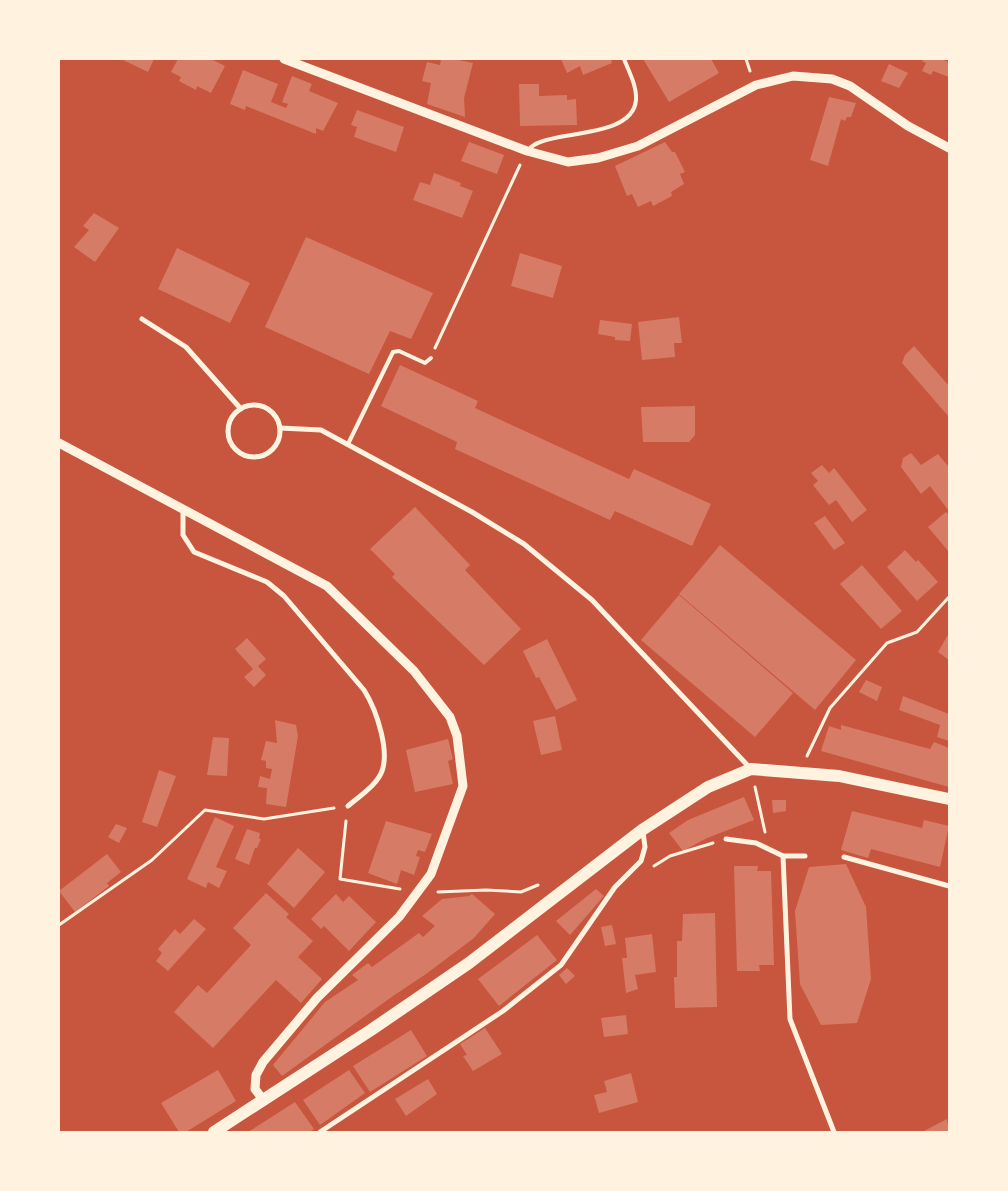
<svg xmlns="http://www.w3.org/2000/svg" width="1008" height="1191" viewBox="0 0 1008 1191" font-family="Spectral,serif">
<style>
.building{fill:#d67c66}
.lines{fill:none;stroke-linecap:round;stroke-linejoin:round}
.path{stroke:#fff3e0;stroke-width:3}
.service{stroke:#fff3e0;stroke-width:4}
.minor{stroke:#fff3e0;stroke-width:5}
.tertiary{stroke:#fff3e0;stroke-width:9}
.primary{stroke:#fff3e0;stroke-width:12}
</style>
<rect width="100%" height="100%" fill="#c8553d"/>
<g class="building">
<path d="M 121,59 L 154,59 L 148,72 Z"/>
<path d="M 178,59 L 211,59 L 225,66 L 211,93 L 197,86 L 196,90 L 179,81 L 181,77 L 171,72 Z"/>
<path d="M 441,59 L 454,59 L 473,63 L 464,98 L 465,117 L 427,104 L 431,83 L 422,81 L 427,62 L 440,65 Z"/>
<path d="M 561,59 L 611,59 L 612,63 L 583,75 L 580,66 L 567,73 Z"/>
<path d="M 643,59 L 711,59 L 719,73 L 669,102 Z"/>
<path d="M 923,59 L 941,59 L 949,62 L 949,77 L 933,71 L 931,75 L 922,71 L 926,63 L 922,61 Z"/>
<path d="M 889,64 L 908,73 L 899,88 L 881,81 Z"/>
<path d="M 243,70 L 278,84 L 271,102 L 286,108 L 288,104 L 282,102 L 292,76 L 312,84 L 309,91 L 338,103 L 323,131 L 316,128 L 316,134 L 246,106 L 245,110 L 230,104 Z"/>
<path d="M 519,84 L 539,84 L 539,96 L 567,95 L 567,100 L 576,99 L 577,125 L 520,126 Z"/>
<path d="M 829,97 L 856,103 L 851,117 L 847,117 L 845,121 L 841,119 L 828,166 L 810,160 Z"/>
<path d="M 357,110 L 404,127 L 396,152 L 354,137 L 357,127 L 351,125 Z"/>
<path d="M 469,142 L 504,155 L 497,174 L 461,161 Z"/>
<path d="M 665,142 L 672,152 L 675,152 L 685,172 L 680,174 L 684,184 L 671,192 L 672,196 L 653,206 L 651,201 L 638,207 L 632,194 L 627,196 L 615,166 Z"/>
<path d="M 434,173 L 461,183 L 460,186 L 473,191 L 462,218 L 413,200 L 420,182 L 430,185 Z"/>
<path d="M 94,213 L 119,228 L 95,262 L 74,247 L 89,230 L 83,226 Z"/>
<path d="M 306,237 L 433,293 L 411,339 L 390,331 L 369,374 L 265,327 Z"/>
<path d="M 177,248 L 250,283 L 230,323 L 158,289 Z"/>
<path d="M 520,253 L 562,266 L 553,298 L 511,286 Z"/>
<path d="M 679,317 L 682,343 L 674,343 L 675,357 L 642,360 L 638,322 Z"/>
<path d="M 600,320 L 632,324 L 630,341 L 615,340 L 615,337 L 598,334 Z"/>
<path d="M 914,346 L 949,386 L 949,417 L 902,363 L 905,355 Z"/>
<path d="M 400,365 L 478,401 L 475,408 L 629,479 L 634,469 L 711,504 L 692,546 L 615,511 L 610,520 L 455,449 L 457,442 L 381,406 Z"/>
<path d="M 695,406 L 695,435 L 689,442 L 643,442 L 641,407 Z"/>
<path d="M 911,453 L 921,465 L 938,454 L 949,467 L 949,511 L 930,486 L 921,494 L 901,467 L 903,458 Z"/>
<path d="M 822,465 L 829,473 L 834,468 L 867,510 L 852,522 L 836,500 L 829,505 L 813,485 L 818,481 L 811,473 Z"/>
<path d="M 415,507 L 470,565 L 465,570 L 521,629 L 484,665 L 392,577 L 395,574 L 370,549 Z"/>
<path d="M 946,512 L 949,515 L 949,552 L 928,527 Z"/>
<path d="M 825,516 L 845,543 L 834,550 L 814,523 Z"/>
<path d="M 720,545 L 856,660 L 815,710 L 679,594 Z"/>
<path d="M 905,550 L 916,562 L 918,560 L 938,582 L 917,601 L 887,567 Z"/>
<path d="M 862,565 L 902,611 L 881,629 L 840,584 Z"/>
<path d="M 679,595 L 793,693 L 755,737 L 641,640 Z"/>
<path d="M 949,633 L 949,660 L 938,652 Z"/>
<path d="M 247,638 L 266,659 L 258,666 L 266,675 L 254,687 L 244,677 L 253,669 L 235,649 Z"/>
<path d="M 547,639 L 577,700 L 556,710 L 539,677 L 536,678 L 523,651 Z"/>
<path d="M 866,680 L 882,687 L 877,701 L 859,692 Z"/>
<path d="M 903,696 L 949,714 L 949,741 L 937,737 L 940,725 L 899,710 Z"/>
<path d="M 555,716 L 562,750 L 541,755 L 533,721 Z"/>
<path d="M 275,720 L 296,725 L 298,736 L 286,807 L 266,804 L 267,788 L 258,787 L 260,776 L 270,779 L 272,769 L 266,768 L 266,761 L 261,760 L 266,741 L 277,743 Z"/>
<path d="M 841,725 L 930,749 L 934,742 L 949,748 L 949,787 L 821,751 L 829,726 L 841,730 Z"/>
<path d="M 213,737 L 229,738 L 227,776 L 207,775 Z"/>
<path d="M 448,739 L 453,759 L 448,761 L 453,784 L 415,792 L 406,750 Z"/>
<path d="M 159,770 L 176,776 L 157,827 L 142,822 Z"/>
<path d="M 744,797 L 754,820 L 707,838 L 683,851 L 669,833 L 688,820 Z"/>
<path d="M 772,800 L 786,800 L 786,811 L 773,813 Z"/>
<path d="M 852,811 L 922,828 L 924,820 L 949,826 L 940,867 L 871,849 L 868,858 L 841,850 Z"/>
<path d="M 215,817 L 234,826 L 216,867 L 227,871 L 219,888 L 208,882 L 206,888 L 187,879 Z"/>
<path d="M 386,821 L 432,834 L 425,852 L 418,850 L 416,856 L 420,857 L 414,875 L 401,870 L 397,884 L 368,873 Z"/>
<path d="M 116,824 L 127,828 L 119,843 L 108,837 Z"/>
<path d="M 247,829 L 260,833 L 259,839 L 261,839 L 257,848 L 255,848 L 249,865 L 235,859 Z"/>
<path d="M 298,848 L 325,872 L 294,908 L 267,884 Z"/>
<path d="M 107,854 L 121,872 L 107,883 L 109,886 L 75,912 L 59,891 Z"/>
<path d="M 846,864 L 866,907 L 871,979 L 857,1023 L 821,1025 L 800,984 L 795,911 L 809,867 Z"/>
<path d="M 734,866 L 758,866 L 757,871 L 771,871 L 774,965 L 759,965 L 760,971 L 737,971 Z"/>
<path d="M 596,889 L 604,896 L 570,935 L 556,921 Z"/>
<path d="M 266,893 L 289,914 L 286,917 L 313,941 L 298,957 L 322,979 L 301,1003 L 276,980 L 213,1048 L 174,1012 L 198,985 L 207,993 L 251,945 L 233,928 Z"/>
<path d="M 336,894 L 343,902 L 349,896 L 376,922 L 349,951 L 324,926 L 321,929 L 311,919 Z"/>
<path d="M 472,894 L 495,914 L 474,938 L 426,974 L 393,996 L 282,1076 L 273,1065 L 325,1002 L 358,980 L 352,975 L 368,963 L 372,967 L 419,933 L 423,937 L 435,926 L 422,916 L 442,899 L 469,896 Z"/>
<path d="M 715,913 L 717,1007 L 675,1008 L 674,977 L 677,977 L 677,941 L 682,941 L 683,914 Z"/>
<path d="M 194,919 L 206,929 L 168,971 L 156,961 L 162,953 L 158,949 L 175,929 L 180,934 Z"/>
<path d="M 612,925 L 616,944 L 605,946 L 601,927 Z"/>
<path d="M 652,934 L 656,972 L 635,975 L 638,989 L 626,993 L 622,958 L 627,958 L 625,938 Z"/>
<path d="M 537,935 L 557,960 L 499,1006 L 478,979 Z"/>
<path d="M 567,968 L 575,976 L 566,984 L 559,975 Z"/>
<path d="M 626,1015 L 628,1034 L 604,1037 L 601,1018 Z"/>
<path d="M 485,1028 L 502,1054 L 473,1071 L 463,1056 L 467,1055 L 460,1044 Z"/>
<path d="M 411,1030 L 427,1056 L 370,1092 L 353,1066 Z"/>
<path d="M 218,1070 L 236,1101 L 186,1132 L 179,1132 L 161,1103 Z"/>
<path d="M 349,1070 L 365,1093 L 320,1125 L 303,1100 Z"/>
<path d="M 631,1073 L 638,1102 L 599,1113 L 594,1095 L 607,1092 L 604,1081 Z"/>
<path d="M 428,1079 L 437,1094 L 406,1116 L 395,1099 Z"/>
<path d="M 295,1102 L 314,1129 L 309,1132 L 248,1132 Z"/>
<path d="M 947,1119 L 949,1132 L 922,1132 Z"/>
</g>
<g class="lines">
<g class="path">
<path d="M 746,59 L 750,71"/>
<path d="M 435,348 L 520,165"/>
<path d="M 807,756 L 830,708 L 887,643 L 917,632 L 949,597"/>
<path d="M 755,787 L 765,832"/>
<path d="M 346,821 L 340,879 L 400,889"/>
<path d="M 654,866 L 670,856 L 713,843"/>
<path d="M 438,892 L 486,890 L 521,892 L 538,885"/>
<path d="M 59,925 L 152,860 L 205,810 L 264,819 L 334,808"/>
</g>
<g class="service">
<path d="M 528,150 C 531,147 535,144 538,143 C 560,131 633,137 636,100 C 637,86 629,72 624,59"/>
<path d="M 348,444 L 393,352 L 399,351 L 425,363 L 431,358"/>
</g>
<g class="minor">
<path d="M 142,319 L 186,347 L 241,409"/>
<circle cx="254" cy="431" r="26"/>
<path d="M 280,428 L 321,430 L 472,512 L 524,544 L 592,600 L 751,769"/>
<path d="M 183,509 L 183,535 L 194,552 L 267,582 L 284,596 L 364,690 C 376,709 393,756 379,777 C 372,789 358,797 348,806"/>
<path d="M 726,839 L 756,843 L 783,856 L 805,856"/>
<path d="M 783,856 L 790,1019 L 834,1132"/>
<path d="M 844,857 L 949,886"/>
<path d="M 320,1132 L 503,1011 L 561,965 L 615,887 L 641,861 L 645,847 L 643,832"/>
</g>
<g class="tertiary">
<path d="M 284,59 L 527,151 L 568,162 L 598,158 L 638,146 L 756,85 L 793,76 L 832,79 L 850,86 L 908,126 L 949,148"/>
<path d="M 59,443 L 327,586 L 414,671 L 450,717 L 457,736 L 463,786 L 431,874 L 399,917 L 317,998 L 263,1062 L 256,1075 L 255,1089 L 264,1101"/>
</g>
<path class="primary" d="M 214,1132 L 371,1030 L 469,963 L 642,830 L 708,787 L 751,769 L 839,776 L 949,799"/>
</g>
<rect width="1008" height="1191" fill="none" stroke="#fff3e0" stroke-width="120"/>
</svg>
